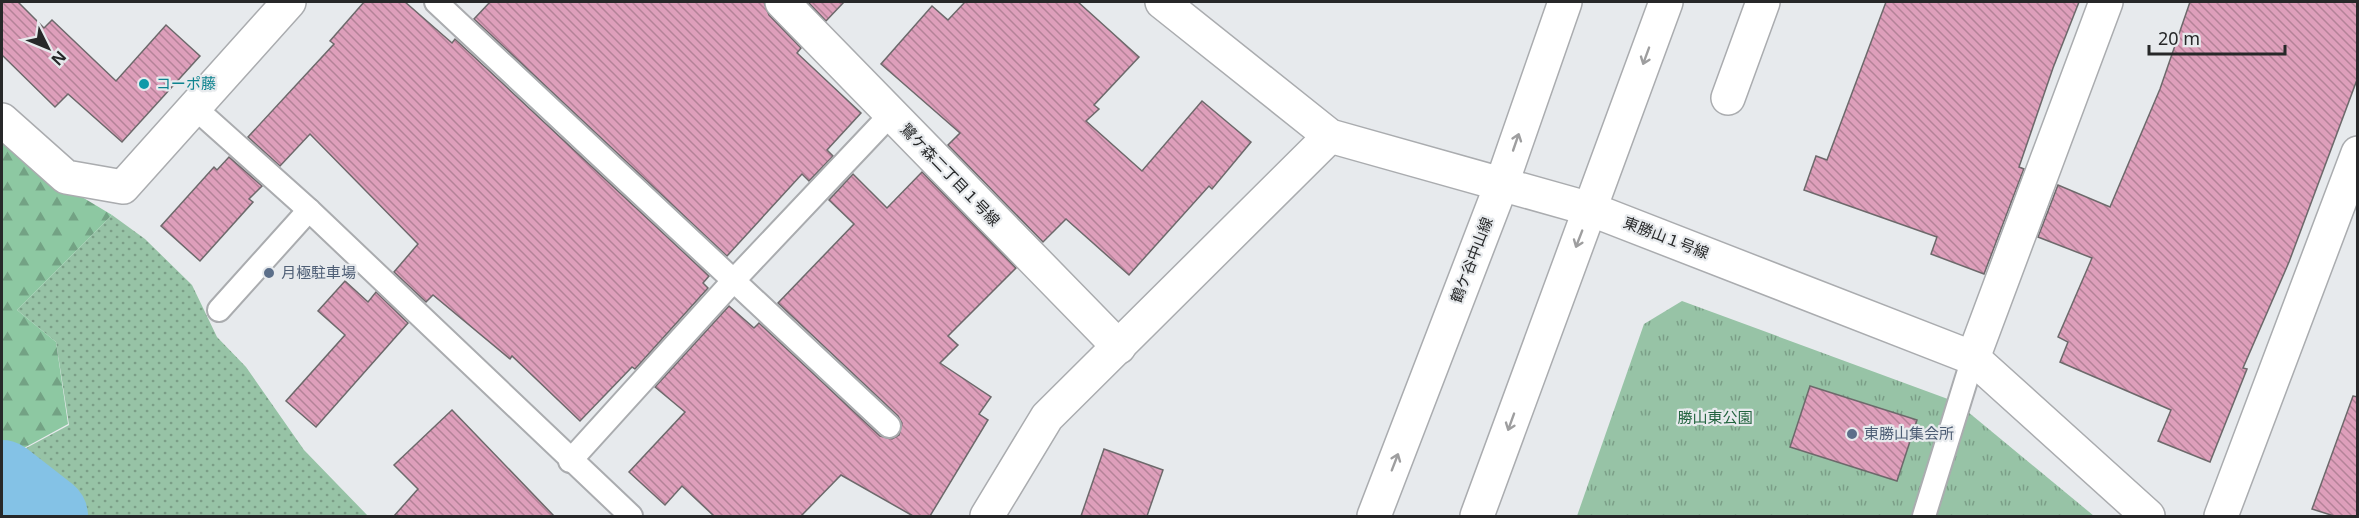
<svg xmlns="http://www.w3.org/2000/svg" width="2359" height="518" viewBox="0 0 2359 518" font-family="'Noto Sans','Noto Sans JP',sans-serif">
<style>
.grass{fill:url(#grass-dots)}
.forest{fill:url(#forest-firs)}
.park{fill:url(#park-tufts)}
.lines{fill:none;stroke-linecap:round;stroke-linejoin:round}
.river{stroke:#84c2e6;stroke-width:82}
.building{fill:url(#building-back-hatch);stroke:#6d696b;stroke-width:1.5}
.lane-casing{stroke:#aaacaf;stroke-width:26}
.street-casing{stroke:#aaacaf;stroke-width:36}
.secondary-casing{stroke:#aaacaf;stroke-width:36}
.lane{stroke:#fff;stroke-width:22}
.street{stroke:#fff;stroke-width:33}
.secondary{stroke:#fff;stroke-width:33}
.oneway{stroke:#9e9e9f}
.culture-dot{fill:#0f9aa8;stroke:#e7eaed;stroke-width:2}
.service-dot{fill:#5c6f8a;stroke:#e7eaed;stroke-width:2}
.labels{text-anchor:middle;stroke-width:4.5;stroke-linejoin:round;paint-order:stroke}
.culture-label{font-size:15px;fill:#0d838f;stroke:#e7eaed;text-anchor:start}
.street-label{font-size:15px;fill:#272829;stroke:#e7eaed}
.service-label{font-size:15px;fill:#4e5e75;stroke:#e7eaed;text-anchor:start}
.park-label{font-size:15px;fill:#21633e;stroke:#e7eaed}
</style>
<defs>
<pattern id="grass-dots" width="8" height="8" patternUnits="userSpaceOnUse" patternTransform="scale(1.5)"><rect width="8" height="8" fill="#97c3a6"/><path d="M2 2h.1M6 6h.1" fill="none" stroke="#7b9e87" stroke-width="1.8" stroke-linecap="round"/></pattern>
<pattern id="forest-firs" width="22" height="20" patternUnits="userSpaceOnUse" patternTransform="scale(1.5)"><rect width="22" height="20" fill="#8dc8a2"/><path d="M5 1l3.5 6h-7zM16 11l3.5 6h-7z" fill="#73a284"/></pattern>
<pattern id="park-tufts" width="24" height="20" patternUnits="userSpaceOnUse" patternTransform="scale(1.5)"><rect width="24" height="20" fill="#97c3a6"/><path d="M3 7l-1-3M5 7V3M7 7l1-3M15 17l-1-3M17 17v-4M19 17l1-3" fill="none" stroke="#7b9e87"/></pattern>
<pattern id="building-back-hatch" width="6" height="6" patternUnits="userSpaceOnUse" patternTransform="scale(1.5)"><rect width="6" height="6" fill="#de9fbb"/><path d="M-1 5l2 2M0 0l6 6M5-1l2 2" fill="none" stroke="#b48298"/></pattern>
</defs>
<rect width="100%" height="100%" fill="#e7eaed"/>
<path class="grass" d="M 112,215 L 145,239 L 192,285 L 217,337 L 246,367 L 304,450 L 368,516 L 68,516 L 2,466 L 2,461 L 69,425 L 56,342 L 17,310 Z"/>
<path class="forest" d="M 2,138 L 52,179 L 112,215 L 17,310 L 56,342 L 68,424 L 2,460 Z"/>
<path class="park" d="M 1682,301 L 1956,402 L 2094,516 L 1577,516 L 1644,324 Z"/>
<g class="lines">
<path class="river" d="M 2,481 L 47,516"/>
</g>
<g class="building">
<path d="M 2,2 L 18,2 L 44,28 L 52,20 L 116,81 L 166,25 L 200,56 L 122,142 L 68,94 L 55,107 L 2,55 Z"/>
<path d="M 364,2 L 405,2 L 452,43 L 455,39 L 709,276 L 703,283 L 708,288 L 635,369 L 632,367 L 580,421 L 512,356 L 510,359 L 433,295 L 426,302 L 394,272 L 418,244 L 310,134 L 280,166 L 248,137 L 334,44 L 330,41 Z"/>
<path d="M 490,2 L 764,2 L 769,15 L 801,48 L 797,53 L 861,113 L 827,150 L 833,156 L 809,181 L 802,174 L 727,256 L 474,19 Z"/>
<path d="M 808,2 L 844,2 L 826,21 Z"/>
<path d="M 965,2 L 1078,2 L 1139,57 L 1094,105 L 1099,109 L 1086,121 L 1142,171 L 1202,101 L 1251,142 L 1212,189 L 1209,186 L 1129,275 L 1066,219 L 1043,242 L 948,145 L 960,133 L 881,64 L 932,6 L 948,20 Z"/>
<path d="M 1886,2 L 2079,2 L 2053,68 L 2019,167 L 2024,169 L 2023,171 L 1984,274 L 1931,254 L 1937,237 L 1804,190 L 1816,156 L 1827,160 Z"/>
<path d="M 2190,2 L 2358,2 L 2358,77 L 2289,262 L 2243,368 L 2247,369 L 2210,462 L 2158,441 L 2171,410 L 2060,362 L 2068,342 L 2058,337 L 2092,258 L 2038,237 L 2058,185 L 2110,207 L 2160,89 Z"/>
<path d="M 229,157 L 262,186 L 249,199 L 253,202 L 200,261 L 161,226 L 214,167 L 217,170 Z"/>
<path d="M 922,172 L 1016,268 L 948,336 L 958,345 L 940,363 L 991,397 L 979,414 L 988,420 L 930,516 L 913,516 L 841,475 L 801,516 L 714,516 L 682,486 L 665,505 L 629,472 L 685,412 L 655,387 L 729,306 L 754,328 L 759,323 L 880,436 L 892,439 L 899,435 L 902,423 L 898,416 L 778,303 L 854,224 L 829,200 L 853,174 L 887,208 Z"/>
<path d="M 345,281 L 368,302 L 376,292 L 408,323 L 316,427 L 286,401 L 345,335 L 318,311 Z"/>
<path d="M 1810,386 L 1917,420 L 1897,481 L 1790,447 Z"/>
<path d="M 2353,396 L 2358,397 L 2358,516 L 2334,516 L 2312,509 Z"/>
<path d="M 452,410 L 554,516 L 394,516 L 418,489 L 394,465 Z"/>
<path d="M 1104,449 L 1163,470 L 1147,516 L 1081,516 Z"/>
</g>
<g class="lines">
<defs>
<g id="lane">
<path d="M 436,2 L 889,426"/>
<path d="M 195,108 L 309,210 L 631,516"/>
<path d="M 219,310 L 309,210"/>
<path d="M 570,461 L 735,279 L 891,114"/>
<path d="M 1924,516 L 1973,358"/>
</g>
<g id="street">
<path d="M 782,2 L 1119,347"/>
<path d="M 1728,98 L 1763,2"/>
<path d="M 2,120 L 66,177 L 123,187 L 289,2"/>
<path d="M 1973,358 L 2106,2"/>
<path d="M 2221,516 L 2358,153"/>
</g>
<g id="secondary">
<path d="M 1162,2 L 1330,136 L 1590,209 L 1973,358 L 2148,516"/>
<path d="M 987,516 L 1047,417 L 1330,136"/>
<path d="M 1374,516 L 1502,183 L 1565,2"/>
<path d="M 1477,516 L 1666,2"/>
</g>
</defs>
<use href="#lane" class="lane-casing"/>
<use href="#street" class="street-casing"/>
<use href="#secondary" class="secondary-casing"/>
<use href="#lane" class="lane"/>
<use href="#street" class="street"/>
<use href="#secondary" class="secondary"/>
</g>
<defs><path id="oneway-shaft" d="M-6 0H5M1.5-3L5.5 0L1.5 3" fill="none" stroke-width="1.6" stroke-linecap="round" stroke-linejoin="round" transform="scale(1.5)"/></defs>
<g class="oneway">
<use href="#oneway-shaft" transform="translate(1646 56) rotate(110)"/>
<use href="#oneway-shaft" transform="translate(1516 142) rotate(-71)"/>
<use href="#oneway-shaft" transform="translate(1579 239) rotate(111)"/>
<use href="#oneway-shaft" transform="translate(1511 422) rotate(110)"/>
<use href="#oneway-shaft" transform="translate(1395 462) rotate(-69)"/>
</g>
<circle class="culture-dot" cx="144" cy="84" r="6"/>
<g class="service-dot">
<circle cx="269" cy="273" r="6"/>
<circle cx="1852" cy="434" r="6"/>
</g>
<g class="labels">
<g class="culture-label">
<text x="156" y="89">コーポ藤</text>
</g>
<g class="street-label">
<text transform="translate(950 175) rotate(46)" y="5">鷺ケ森二丁目１号線</text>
<text transform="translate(1666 238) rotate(21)" y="5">東勝山１号線</text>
<text transform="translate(1472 260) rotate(-69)" y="5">鶴ケ谷中山線</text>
</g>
<g class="service-label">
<text x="281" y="278">月極駐車場</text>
<text x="1864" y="439">東勝山集会所</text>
</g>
<g class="park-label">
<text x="1715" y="423">勝山東公園</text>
</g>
</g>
<rect width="2359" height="518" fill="none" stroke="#272829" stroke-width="6"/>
<g transform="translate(48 48) rotate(133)" stroke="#e7eaed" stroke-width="4.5" paint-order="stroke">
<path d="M0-4.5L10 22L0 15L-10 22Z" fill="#272829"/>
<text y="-9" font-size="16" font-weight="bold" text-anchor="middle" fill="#272829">N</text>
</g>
<path d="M2149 45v9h136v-9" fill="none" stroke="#272829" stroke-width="3"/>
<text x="2158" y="45" font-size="18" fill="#272829" stroke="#e7eaed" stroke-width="4.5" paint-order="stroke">20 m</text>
</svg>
